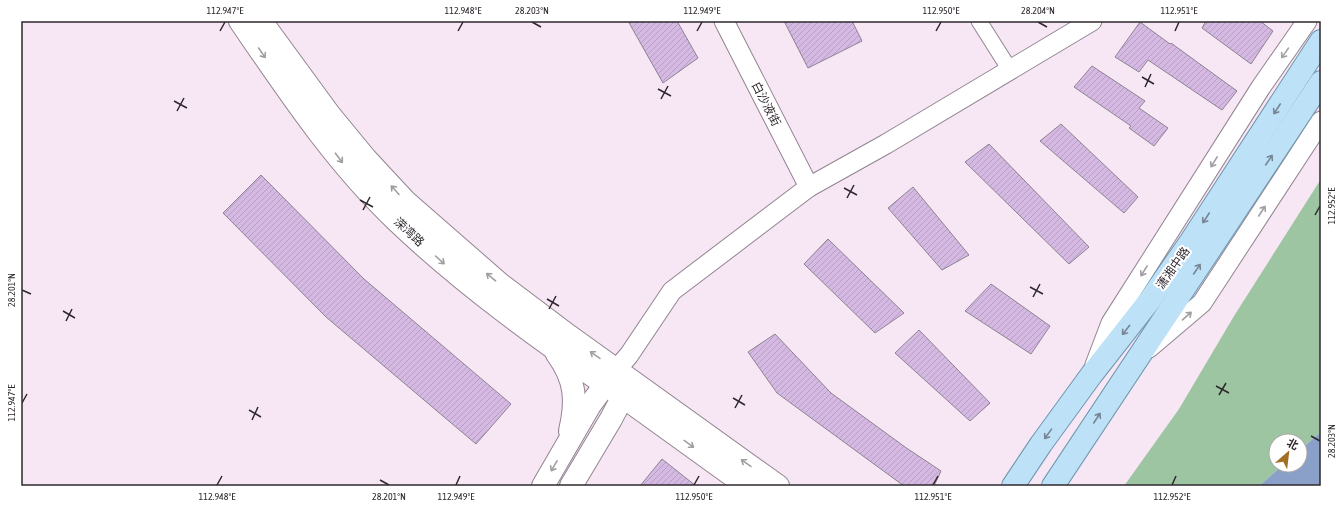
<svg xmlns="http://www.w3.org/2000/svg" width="1342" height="507" viewBox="0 0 1342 507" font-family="'Asap Condensed','Noto Sans SC',sans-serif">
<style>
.green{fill:#9ec5a2}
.water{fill:#8ba0c8}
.building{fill:url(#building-hatch);stroke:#8d8392}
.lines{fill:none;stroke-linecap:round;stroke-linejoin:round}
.minor-casing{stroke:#918490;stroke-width:17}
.tertiary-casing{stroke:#918490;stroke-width:21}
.secondary-casing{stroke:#918490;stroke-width:24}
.primary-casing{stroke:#6e95ae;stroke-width:24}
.minor{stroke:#fff;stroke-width:15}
.tertiary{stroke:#fff;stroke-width:19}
.secondary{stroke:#fff;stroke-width:22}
.primary{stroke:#bde2f8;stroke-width:22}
.oneway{stroke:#a19ea1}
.oneway2{stroke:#768593}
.ticks{fill:none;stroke:#2e282e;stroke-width:1.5}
.labels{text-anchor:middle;stroke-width:4;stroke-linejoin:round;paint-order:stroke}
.street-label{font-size:12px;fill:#2e282e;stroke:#fff}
.neatline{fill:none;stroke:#2e282e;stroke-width:1.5}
.ticks-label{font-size:10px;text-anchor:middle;fill:#2e282e}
</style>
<defs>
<pattern id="building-hatch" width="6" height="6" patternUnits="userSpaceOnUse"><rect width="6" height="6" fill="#d5b9e3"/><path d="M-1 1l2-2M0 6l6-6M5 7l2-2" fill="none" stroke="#b79fc3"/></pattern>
</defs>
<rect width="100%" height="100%" fill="#f7e7f5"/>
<path class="green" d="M 1321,179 L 1321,432 L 1300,450 L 1300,441 L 1276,441 L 1276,465 L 1283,465 L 1259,486 L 1124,486 L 1179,409 L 1234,316 Z"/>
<path class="water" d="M 1321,432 L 1321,486 L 1259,486 L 1283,465 L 1300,465 L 1300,450 Z"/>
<g class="building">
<path d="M 628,21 L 677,21 L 698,58 L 663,83 Z"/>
<path d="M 784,21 L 852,21 L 862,41 L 808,68 Z"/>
<path d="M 1206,21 L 1260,21 L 1273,31 L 1251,64 L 1202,28 Z"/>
<path d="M 1140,22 L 1170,44 L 1171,43 L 1237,91 L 1222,110 L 1148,60 L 1139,72 L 1115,57 Z"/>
<path d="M 1092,66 L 1145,101 L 1139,108 L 1168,128 L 1154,146 L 1129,128 L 1131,126 L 1074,87 Z"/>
<path d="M 1061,124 L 1138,197 L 1124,213 L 1040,141 Z"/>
<path d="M 989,144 L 1089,247 L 1069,264 L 965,162 Z"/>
<path d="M 261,175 L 364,279 L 511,404 L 476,444 L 326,317 L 223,213 Z"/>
<path d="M 913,187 L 969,255 L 942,270 L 888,208 Z"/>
<path d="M 828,239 L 904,313 L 875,333 L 804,264 Z"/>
<path d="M 991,284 L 1050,326 L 1031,354 L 965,311 Z"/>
<path d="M 919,330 L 990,403 L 970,421 L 895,353 Z"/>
<path d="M 775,334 L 831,393 L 905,447 L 941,471 L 934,486 L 904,486 L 777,393 L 748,352 Z"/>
<path d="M 662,459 L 696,486 L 640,486 Z"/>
</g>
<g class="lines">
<defs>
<path id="minor" d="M 979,21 L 1010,70"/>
<g id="tertiary">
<path d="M 724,21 L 809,187"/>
<path d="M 1149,348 L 1202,303 L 1321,121"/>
<path d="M 1095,365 L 1111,323 L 1261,87 L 1307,21"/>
<path d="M 616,370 L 629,355 L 672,291 L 809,187 L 886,144 L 1092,21"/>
</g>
<g id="secondary">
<path d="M 240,21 C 288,91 335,162 397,221 C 466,287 544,342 622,396 C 664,426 706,456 747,486"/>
<path d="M 261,21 L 329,114 L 366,159 L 405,201 L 500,284 L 569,336 L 778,486"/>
<path d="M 557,354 C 576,380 577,401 570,431"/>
<path d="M 543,486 L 590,405 L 613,374"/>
<path d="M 571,486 L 611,419 L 629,385"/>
</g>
<g id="primary">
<path d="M 1013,486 L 1041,444 L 1092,374 L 1150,300 L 1191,241 L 1321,41"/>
<path d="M 1053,486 L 1321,82"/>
</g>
</defs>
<use href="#minor" class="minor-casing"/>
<use href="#tertiary" class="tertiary-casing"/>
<use href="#secondary" class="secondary-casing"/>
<use href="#primary" class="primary-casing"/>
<use href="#minor" class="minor"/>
<use href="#tertiary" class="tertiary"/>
<use href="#secondary" class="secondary"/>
<use href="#primary" class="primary"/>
</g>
<defs><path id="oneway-shaft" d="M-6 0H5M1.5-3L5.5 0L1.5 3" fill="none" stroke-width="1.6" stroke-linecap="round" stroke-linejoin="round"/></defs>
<g class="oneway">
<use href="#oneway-shaft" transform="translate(262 53) rotate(56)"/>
<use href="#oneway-shaft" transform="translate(1285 53) rotate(125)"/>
<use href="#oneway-shaft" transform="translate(339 158) rotate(53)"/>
<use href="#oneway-shaft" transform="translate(1214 162) rotate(122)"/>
<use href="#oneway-shaft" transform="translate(395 190) rotate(-132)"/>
<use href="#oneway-shaft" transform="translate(1262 211) rotate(-57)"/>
<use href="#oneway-shaft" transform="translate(440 260) rotate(42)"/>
<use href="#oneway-shaft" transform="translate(1144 271) rotate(122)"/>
<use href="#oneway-shaft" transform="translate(491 277) rotate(-140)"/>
<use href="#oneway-shaft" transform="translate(1187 316) rotate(-41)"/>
<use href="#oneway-shaft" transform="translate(595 355) rotate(-145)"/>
<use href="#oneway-shaft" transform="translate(689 444) rotate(36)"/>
<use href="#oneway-shaft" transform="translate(746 463) rotate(-145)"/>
<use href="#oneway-shaft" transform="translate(554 466) rotate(120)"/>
</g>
<g class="oneway2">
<use href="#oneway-shaft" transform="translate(1277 109) rotate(123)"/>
<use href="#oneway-shaft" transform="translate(1269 160) rotate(-56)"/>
<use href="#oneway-shaft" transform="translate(1206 218) rotate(123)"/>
<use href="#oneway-shaft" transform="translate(1197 269) rotate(-56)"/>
<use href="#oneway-shaft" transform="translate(1126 330) rotate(128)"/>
<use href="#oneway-shaft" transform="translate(1097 418) rotate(-57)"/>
<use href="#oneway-shaft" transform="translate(1048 434) rotate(126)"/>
</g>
<path class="ticks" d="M 532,22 L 541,27M 1038,22 L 1047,27M 220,31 L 225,22M 458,31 L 463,22M 697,31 L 702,22M 936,31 L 941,22M 1175,31 L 1179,22M 1142,77 L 1154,84M 1145,87 L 1151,74M 658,89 L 671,96M 661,99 L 668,86M 174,101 L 187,108M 177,111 L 184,98M 844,188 L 857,195M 847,198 L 854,185M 360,200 L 373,207M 363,210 L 370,197M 1315,215 L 1320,206M 1030,287 L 1043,294M 22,290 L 31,294M 1033,297 L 1040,284M 547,299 L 559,306M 549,309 L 556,296M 63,311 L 75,318M 66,321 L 72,309M 1216,386 L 1229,393M 1219,395 L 1226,383M 733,398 L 745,405M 22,403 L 27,394M 735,408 L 742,395M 249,410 L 261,417M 252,420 L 258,407M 1311,436 L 1320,441M 380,480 L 389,485M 217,485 L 222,476M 456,485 L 460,476M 694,485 L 699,476M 933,485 L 938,476M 1172,485 L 1176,476"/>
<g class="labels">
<g class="street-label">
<text transform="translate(766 104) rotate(63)" y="4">白沙液街</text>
<text transform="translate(409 232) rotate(43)" y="4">溁湾路</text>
<text transform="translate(1173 268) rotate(-55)" y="4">潇湘中路</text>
</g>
</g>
<rect width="1342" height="507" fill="none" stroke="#ffffff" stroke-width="44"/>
<g transform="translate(1288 453) rotate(28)"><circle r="19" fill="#ffffff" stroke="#aba9ab"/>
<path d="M0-3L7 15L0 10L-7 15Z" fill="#a26f26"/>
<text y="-6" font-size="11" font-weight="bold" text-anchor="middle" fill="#2e282e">北</text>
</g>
<rect x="22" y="22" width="1298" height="463" class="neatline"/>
<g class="ticks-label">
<text x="225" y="14">112.947°E</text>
<text x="463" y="14">112.948°E</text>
<text x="532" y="14">28.203°N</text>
<text x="702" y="14">112.949°E</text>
<text x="941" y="14">112.950°E</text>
<text x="1038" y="14">28.204°N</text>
<text x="1179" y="14">112.951°E</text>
<text transform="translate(1331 206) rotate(-90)" y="4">112.952°E</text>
<text transform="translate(11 290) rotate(-90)" y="4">28.201°N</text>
<text transform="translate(11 403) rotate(-90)" y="4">112.947°E</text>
<text transform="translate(1331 441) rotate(-90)" y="4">28.203°N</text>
<text x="217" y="500">112.948°E</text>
<text x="389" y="500">28.201°N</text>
<text x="456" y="500">112.949°E</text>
<text x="694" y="500">112.950°E</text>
<text x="933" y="500">112.951°E</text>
<text x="1172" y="500">112.952°E</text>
</g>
</svg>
